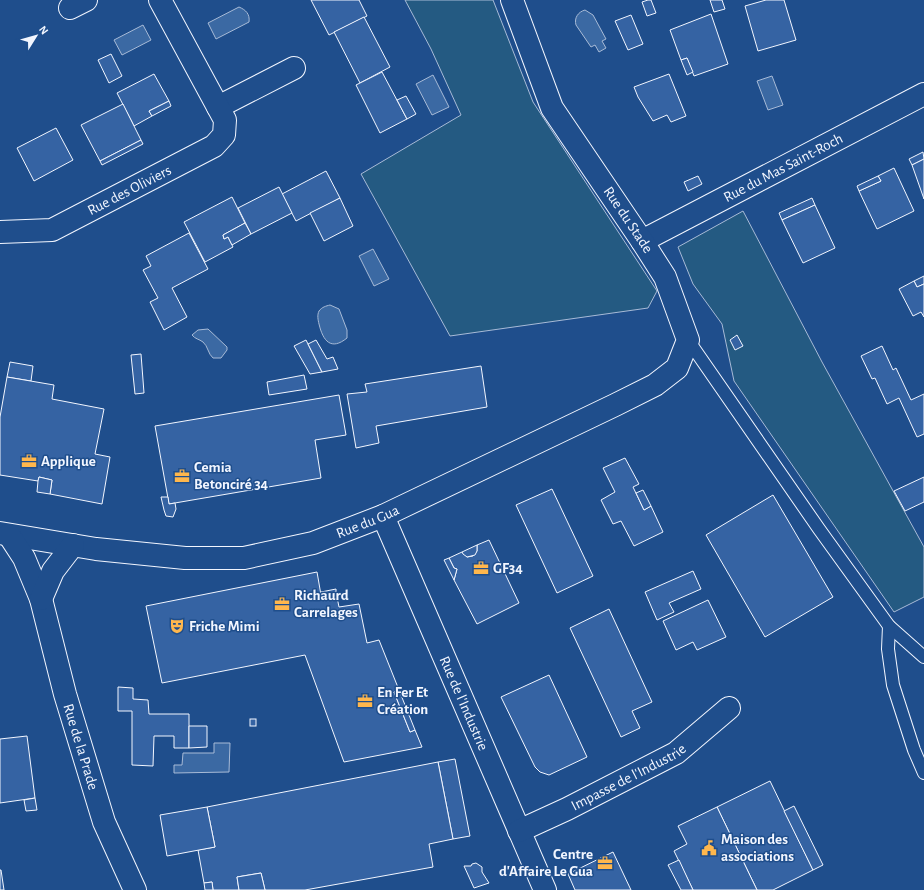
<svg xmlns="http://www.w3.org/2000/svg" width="924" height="890" font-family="'Alegreya Sans',sans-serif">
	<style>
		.green { fill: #245a82; stroke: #a8bbd7 }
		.water { fill: #3b69a3; stroke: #a8bbd7 }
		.building { fill: #3563a3; stroke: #f2f6ff }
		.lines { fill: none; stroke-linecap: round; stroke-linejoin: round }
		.lane-casing { stroke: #f2f6ff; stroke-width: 14 }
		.street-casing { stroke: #f2f6ff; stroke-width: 24 }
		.lane { stroke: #1f4e8c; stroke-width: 12 }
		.street { stroke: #1f4e8c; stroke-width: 22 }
		.labels { text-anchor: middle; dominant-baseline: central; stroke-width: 3; stroke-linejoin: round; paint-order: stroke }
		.street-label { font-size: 15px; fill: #f2f6ff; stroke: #1f4e8c }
		.poi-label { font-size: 15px; font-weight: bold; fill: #f2f6ff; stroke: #1f4e8c; text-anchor: start }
	</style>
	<rect width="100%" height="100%" fill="#1f4e8c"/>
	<g class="green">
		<path d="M405 0H493L533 102 657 291 648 308 450 336 361 174 461 115 431 49Z"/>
		<path d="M743 211 822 362 924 547V597L894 612 734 381 722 324 693 284 678 247Z"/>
	</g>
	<g class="water">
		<path d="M239 7C246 10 250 14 249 22L216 39 208 23Z"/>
		<path d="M585 10 593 15 606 39 602 41 606 48 599 52 595 45 591 47 576 25C574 18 578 12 585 10Z"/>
		<path d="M143 25 151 40 122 55 114 40Z"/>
		<path d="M433 75 449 107 432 115 416 84Z"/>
		<path d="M772 76 783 105 768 110 757 81Z"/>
		<path d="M373 249 389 279 374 286 359 256Z"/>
		<path d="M330 305 339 309 347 330V338C331 351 323 341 319 324 318 320 317 315 319 311 322 307 326 306 330 305Z"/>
		<path d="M208 329 227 347V350L221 358H213C208 354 208 346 203 342 199 339 195 339 192 335L198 330Z"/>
		<path d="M214 743H230L229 772 174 773V765H182L183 753H214Z"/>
	</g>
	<g class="building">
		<path d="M311 0H359L367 16 329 35Z"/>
		<path d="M648 0H651L656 13 647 16 642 2Z"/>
		<path d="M710 0H722L725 9 714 12Z"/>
		<path d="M766 0H784L796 40 758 51 745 6Z"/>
		<path d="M711 14 728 64 694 76 687 58 681 60 670 30Z"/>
		<path d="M631 15 643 44 628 50 615 21Z"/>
		<path d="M364 17 390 67 360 83 334 32Z"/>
		<path d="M111 54 122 76 109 83 98 60Z"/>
		<path d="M687 58 693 72 687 75 681 60Z"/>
		<path d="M382 72 407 119 380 133 356 85Z"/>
		<path d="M154 74 169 101 149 111 152 116 134 126 117 93Z"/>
		<path d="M669 74 686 116 671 122 667 115 653 121 638 97 634 87Z"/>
		<path d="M406 96 416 114 407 119 397 100Z"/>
		<path d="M169 101 171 106 152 116 149 111Z"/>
		<path d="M123 104 141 140 100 161 81 125Z"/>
		<path d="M56 128 73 160 34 181 17 148Z"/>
		<path d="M141 140 143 144 102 165 100 161Z"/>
		<path d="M923 152 924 159 912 165 909 159Z"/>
		<path d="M924 159V199L912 165Z"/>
		<path d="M894 168 914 211 877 229 859 191 881 181 878 176Z"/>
		<path d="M326 171 340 198 296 221 282 194Z"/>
		<path d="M698 176 702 184 688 191 684 182Z"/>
		<path d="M878 176 881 181 859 191 857 186Z"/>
		<path d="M279 187 292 213 251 234 238 208Z"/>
		<path d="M232 197 245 223 223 235 224 239 228 237 233 247 205 262 184 222Z"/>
		<path d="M340 198 353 226 324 241 310 213Z"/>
		<path d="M812 198 815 205 782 220 779 213Z"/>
		<path d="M815 205 835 248 803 263 782 220Z"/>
		<path d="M245 223 251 234 232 245 228 237 224 239 223 235Z"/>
		<path d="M189 233 208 269 172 288 187 317 164 330 150 302 158 298 143 270 151 266 146 256Z"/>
		<path d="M924 276V284L917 287 914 281Z"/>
		<path d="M914 281 917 287 924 284V317L921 312 913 316 899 289Z"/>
		<path d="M737 335 743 346 735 350 730 340Z"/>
		<path d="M306 340 322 372 310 374 294 346Z"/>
		<path d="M316 340 327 359 333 357 338 369 322 372 308 344Z"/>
		<path d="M882 346 893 370 896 368 911 400 924 394V434L917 437 899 398 887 404 875 378 872 379 861 356Z"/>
		<path d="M141 354 144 393 135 394 131 355Z"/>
		<path d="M10 362 33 366 31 381 7 377Z"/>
		<path d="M481 366 487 407 376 426 379 443 356 448 347 394 367 392 365 384Z"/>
		<path d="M304 375 307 389 269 395 267 382Z"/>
		<path d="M7 377 54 385 52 399 104 409 95 454 110 457 102 504 50 494 52 480 39 477 38 481 0 475V417Z"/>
		<path d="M339 395 346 435 315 440 321 478 169 504 155 426Z"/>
		<path d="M625 458 639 484 633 487 644 510 651 506 663 532 634 546 621 521 613 524 601 500 615 492 603 468Z"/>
		<path d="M39 477 52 480 50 494 37 492 38 481Z"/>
		<path d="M924 477V502L905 511 894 491Z"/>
		<path d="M552 489 593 576 557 593 516 505Z"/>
		<path d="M643 490 651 506 644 510 636 493Z"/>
		<path d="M773 495 833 597 765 637 706 535Z"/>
		<path d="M161 497H168L169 504 175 503 176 509 173 517 166 516 164 510Z"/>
		<path d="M489 540 519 603 477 624 454 580 457 569 454 568 449 558 462 552 467 557 473 556 477 551V545Z"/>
		<path d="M477 545V551L475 555 467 557 463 554 462 552Z"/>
		<path d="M449 558 454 568 457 569 454 580 444 560Z"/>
		<path d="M693 571 701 589 669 603 674 612 657 620 645 592Z"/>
		<path d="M317 572 321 595 336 592 339 607 359 604 367 643 379 640 399 690 394 692 410 732 415 730 422 747 344 762 305 655 162 683 146 606Z"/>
		<path d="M336 589V592L321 595V592Z"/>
		<path d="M708 600 726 637 697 650 693 642 676 650 663 621Z"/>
		<path d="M609 609 652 702 632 711 640 728 621 737 570 628Z"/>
		<path d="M549 675 587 757 549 775 540 772 535 767 501 697Z"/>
		<path d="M118 687 133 688V699L148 700 149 714H189V748H174V736H154L153 766 132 765V711H118Z"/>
		<path d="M399 690 415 730 410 732 394 692Z"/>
		<rect x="250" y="719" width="6" height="7"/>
		<path d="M189 726H207V747L189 748Z"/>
		<path d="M27 736 35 798 0 803V739Z"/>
		<path d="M455 759 470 836 453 839 438 762Z"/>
		<path d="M438 762 453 839 429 844 433 867 305 890H265L261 873 237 877 239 890H213L212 882 204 883 198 850 215 847 207 807Z"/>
		<path d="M770 781 813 870 773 890H757L717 807Z"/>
		<path d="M35 798 37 810 26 811 24 800Z"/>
		<path d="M794 806 823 865 813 870 784 811Z"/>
		<path d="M207 807 215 847 167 856 160 815Z"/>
		<path d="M717 807 757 890H693L674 851 687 844 678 826Z"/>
		<path d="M613 852 631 890H575L568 874Z"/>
		<path d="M679 860 693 890H681L668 865Z"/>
		<path d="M476 863 482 867V872L489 883 474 888 464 866H471L472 864Z"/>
		<path d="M0 870H1L4 890H0Z"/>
		<path d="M261 873 265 890H239L237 877Z"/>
		<path d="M212 882 213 890H205L204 883Z"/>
	</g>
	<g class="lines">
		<g class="lane-casing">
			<g id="lane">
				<path d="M688 340 819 529 889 626 924 657"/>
				<path d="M889 626 888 649 893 685 914 750 924 773"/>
			</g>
		</g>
		<g class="street-casing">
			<g id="street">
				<path d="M70 8 86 0"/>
				<path d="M218 107 294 68"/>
				<path id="s1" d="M0 232 52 230 214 146 224 135 225 120 160 0"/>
				<path id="s2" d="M642 241 924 94"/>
				<path id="s3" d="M383 516 545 890"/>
				<path id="s4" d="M0 533 96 549 185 558H244L313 543 383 516 615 405 655 385 677 368 688 340 665 277 642 241 552 108 512 0"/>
				<path id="s5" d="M9 535 24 558 41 599 65 694 104 822 135 890"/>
				<path d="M41 599 53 571 73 545"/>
				<path id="s6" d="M519 831 567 809 676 753 729 708"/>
			</g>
		</g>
		<use href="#lane" class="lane"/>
		<use href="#street" class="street"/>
	</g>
	<defs>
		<g id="office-bare" transform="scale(1.2)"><path d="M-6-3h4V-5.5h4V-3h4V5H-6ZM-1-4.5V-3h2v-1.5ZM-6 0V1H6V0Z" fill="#ffb74d" stroke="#1f4e8c" stroke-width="2.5" paint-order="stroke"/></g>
		<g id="theatre-bare" transform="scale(1.2)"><path d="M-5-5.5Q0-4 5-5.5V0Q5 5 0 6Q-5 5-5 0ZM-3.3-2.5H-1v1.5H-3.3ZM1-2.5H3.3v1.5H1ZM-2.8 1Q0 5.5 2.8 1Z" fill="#ffb74d" stroke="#1f4e8c" stroke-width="2.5" paint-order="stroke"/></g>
		<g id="civic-bare" transform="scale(1.2)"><path d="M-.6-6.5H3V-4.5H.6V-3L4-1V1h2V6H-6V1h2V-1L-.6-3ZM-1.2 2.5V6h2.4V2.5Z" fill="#ffb74d" stroke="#1f4e8c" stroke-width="2.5" paint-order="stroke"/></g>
	</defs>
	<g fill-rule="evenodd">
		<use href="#office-bare" x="29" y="461"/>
		<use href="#office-bare" x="182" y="476"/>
		<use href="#office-bare" x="481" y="568"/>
		<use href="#office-bare" x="282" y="604"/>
		<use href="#theatre-bare" x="177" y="626"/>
		<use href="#office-bare" x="365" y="701"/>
		<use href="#civic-bare" x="709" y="848"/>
		<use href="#office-bare" x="605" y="863"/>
	</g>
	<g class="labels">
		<g class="street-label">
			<text stroke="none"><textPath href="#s2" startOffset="159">Rue du Mas Saint-Roch</textPath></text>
			<text stroke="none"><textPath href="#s1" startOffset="139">Rue des Oliviers</textPath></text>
			<text transform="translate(628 220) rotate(56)">Rue du Stade</text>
			<text stroke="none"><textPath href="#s4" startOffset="375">Rue du Gua</textPath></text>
			<text stroke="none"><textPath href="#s3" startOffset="204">Rue de l'Industrie</textPath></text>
			<text stroke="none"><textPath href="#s5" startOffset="225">Rue de la Prade</textPath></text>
			<text stroke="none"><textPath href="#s6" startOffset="122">Impasse de l'Industrie</textPath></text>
		</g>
		<g class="poi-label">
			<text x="41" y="461">Applique</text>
			<text x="194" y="467">Cemia<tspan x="194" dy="17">Betonciré 34</tspan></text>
			<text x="493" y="568">GF34</text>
			<text x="294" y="595">Richaurd<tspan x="294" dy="17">Carrelages</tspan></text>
			<text x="189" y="626">Friche Mimi</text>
			<text x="377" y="692">En Fer Et<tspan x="377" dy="17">Création</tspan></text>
			<text x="721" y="839">Maison des<tspan x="721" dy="17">associations</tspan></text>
			<text x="593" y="854" text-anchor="end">Centre<tspan x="593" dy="17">d'Affaire Le Gua</tspan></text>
		</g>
	</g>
	<g transform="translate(36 36) rotate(53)" stroke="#1f4e8c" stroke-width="3" paint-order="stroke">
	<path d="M0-3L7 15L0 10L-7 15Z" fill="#f2f6ff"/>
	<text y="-6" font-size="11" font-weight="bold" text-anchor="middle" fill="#f2f6ff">N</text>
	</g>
</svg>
